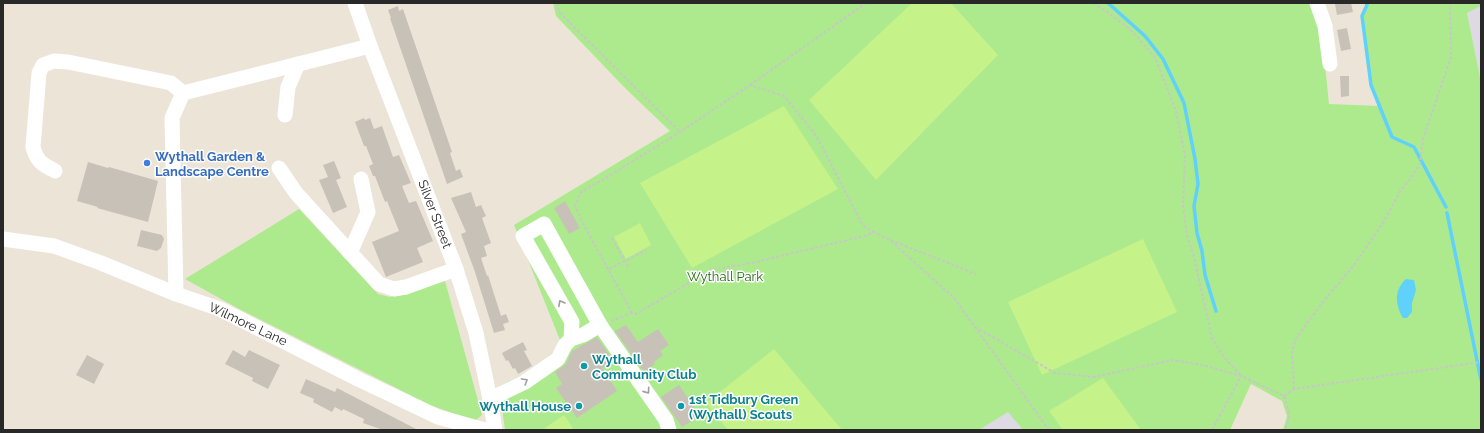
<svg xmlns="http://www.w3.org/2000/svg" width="1484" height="433" font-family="Raleway,sans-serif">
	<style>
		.industrial { fill: #dddae4 }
		.green { fill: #adea8e }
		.pitch { fill: #c5f289 }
		.water { fill: #5fd1fb }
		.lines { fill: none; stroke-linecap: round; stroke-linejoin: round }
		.stream { stroke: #5fd1fb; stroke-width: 3.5 }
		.building { fill: #c8c1b8 }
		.path { stroke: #c7c7c7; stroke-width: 2; stroke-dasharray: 3 2; stroke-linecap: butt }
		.minor { stroke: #fff; stroke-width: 15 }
		.oneway { stroke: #9e9e9e }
		.shop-dot { fill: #3f7fe0; stroke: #fff; stroke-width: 1.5 }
		.culture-dot { fill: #0f9aa8; stroke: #fff; stroke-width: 1.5 }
		.labels { text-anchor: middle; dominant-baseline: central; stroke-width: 3; stroke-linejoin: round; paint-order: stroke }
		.shop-label { font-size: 13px; font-weight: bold; fill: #366cbe; stroke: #fff; text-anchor: start }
		.street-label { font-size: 13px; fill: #282828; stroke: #fff }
		.park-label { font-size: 13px; fill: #246c12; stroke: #fff }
		.culture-label { font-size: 13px; font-weight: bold; fill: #0d838f; stroke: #fff; text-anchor: start }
	</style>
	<rect width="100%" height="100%" fill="#ede4d8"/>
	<g class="industrial">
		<path d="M1481 6V82L1467 13Z"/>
		<path d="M1008 411 1023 430H979Z"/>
	</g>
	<g class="green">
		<path d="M553 3H1314L1320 16 1329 104 1379 106 1371 85 1362 16 1367 5 1366 3H1481V6L1467 13 1481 82V430H1283L1287 416 1282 401 1251 384 1230 430H1023L1008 412 979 430H505L499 386 533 370 562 345 514 225 670 131 625 88 556 16Z"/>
		<path d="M299 209 378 294 390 297 445 281 482 415 475 421 430 405 239 309 185 279Z"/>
	</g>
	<g class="pitch">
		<path d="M912 3H951L998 55 876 180 809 100Z"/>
		<path d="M784 106 838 189 692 268 640 183Z"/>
		<path d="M640 223 651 245 626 259 614 237Z"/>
		<path d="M1143 239 1177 312 1042 375 1008 302Z"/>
		<path d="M774 349 842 430H728L706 403Z"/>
		<path d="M1103 378 1141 430H1063L1049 411Z"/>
		<path d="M564 415 574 430H542Z"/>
	</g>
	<path class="water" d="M1406 279 1414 280 1416 290 1412 303V312L1407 318H1403C1395 304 1394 290 1406 279Z"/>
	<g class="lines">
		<g class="stream">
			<path d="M1108 3 1145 36 1163 59 1184 103 1195 159 1198 184 1194 206 1197 233 1202 251 1205 275 1216 311"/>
			<path d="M1366 3 1367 5 1362 16 1371 85 1392 137 1414 147 1446 207"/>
			<path d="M1447 213 1481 380"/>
		</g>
	</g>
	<g class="building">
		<path d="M1340 3H1351L1353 12 1337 15 1335 4Z"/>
		<path d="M398 6 399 11 403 9 452 152 450 153 456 171 460 169 463 177 447 184 390 18H391L388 10Z"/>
		<path d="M1347 28 1351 49 1341 51 1337 30Z"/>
		<path d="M1340 76H1349V96L1341 97Z"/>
		<path d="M364 118 365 120 370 118 374 129 382 126 393 157 399 155 411 183 402 186 409 203 416 201 433 241 417 248 423 262 386 277 372 242 399 231 387 201 385 202 375 176H373L369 166 373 164 366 146H364L355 122Z"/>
		<path d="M334 161 341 178 336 180 347 207 333 213 319 180 328 177 323 165Z"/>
		<path d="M88 162 108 168 109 167 158 181 148 222 97 208 98 207 77 201Z"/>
		<path d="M471 192 476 207 481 205 486 216 482 218 491 243 484 246 487 256 481 258 487 276 488 275 501 316 506 314 509 322 503 324 505 330 494 333 475 272 461 234 466 232 451 198Z"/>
		<path d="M565 201 580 228 569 234 554 208Z"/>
		<path d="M141 230 162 235 164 239 161 248 157 251 137 246Z"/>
		<path d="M626 325 638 342 658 329 669 345 660 351 663 355 654 362 655 364 644 372 615 331Z"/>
		<path d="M597 337 613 360 602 368 617 391 577 418 556 388 562 384 555 372 566 364 572 351Z"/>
		<path d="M523 342 527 350 524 351 532 366 518 374 515 368 513 369 508 360 506 361 502 353Z"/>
		<path d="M233 350 245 357 249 350 280 365 268 389 252 381 253 378 225 364Z"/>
		<path d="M87 355 104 364 94 384 76 375Z"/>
		<path d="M306 379 335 392 337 388 418 430H383L363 423 364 419 343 409 342 411 335 407 332 412 313 402 314 399 300 393Z"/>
		<path d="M679 385 700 416 682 427 661 397Z"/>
	</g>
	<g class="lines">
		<g class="path">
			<path d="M557 3 559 12 680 132"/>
			<path d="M1094 3 1129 28 1155 57 1176 111 1185 156 1183 205 1187 235 1194 257 1212 338 1223 356 1241 376"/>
			<path d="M750 85 866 3"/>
			<path d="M612 238 629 268"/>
			<path d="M891 241 954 298 1049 430"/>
			<path d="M609 269 646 250"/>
			<path d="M632 313 586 229 575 206 581 192 609 176 680 132 750 85 784 96 817 137 862 224 865 227 874 232"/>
			<path d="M611 321 632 313 636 314 711 270 751 263 865 236 874 232 890 240 976 274"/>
			<path d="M975 327 1055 373 1094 377 1173 360 1203 365 1241 376 1284 396C1289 411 1291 415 1285 430"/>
			<path d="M1294 389 1292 351 1296 338 1323 302 1354 265 1383 223 1401 190 1409 181 1420 164 1423 139 1451 57 1450 3"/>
			<path d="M1284 396 1294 389 1481 362"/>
			<path d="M1212 430 1241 376"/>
		</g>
		<g class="minor">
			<path d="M355 3 370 46 456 269 476 333 490 399 495 430"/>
			<path d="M1317 3 1325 26 1330 64"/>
			<path d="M285 115 288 87 298 64"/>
			<path d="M279 168 296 193 379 284 394 289 406 287 456 269"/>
			<path d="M55 171C42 164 37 162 33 147L39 73 43 65 54 61 68 62 171 83 183 93"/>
			<path d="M3 239 54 246 101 263 176 294 220 309 358 379 438 417 485 430"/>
			<path d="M350 253 368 212 361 179"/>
			<path d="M176 294 172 118 183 93 370 46"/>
			<path d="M571 339 572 322 523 236 544 224 600 325 666 420 669 430"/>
			<path d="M490 399 525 382 558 359 565 345 571 339 583 335 600 325"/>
		</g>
	</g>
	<defs><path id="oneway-chevron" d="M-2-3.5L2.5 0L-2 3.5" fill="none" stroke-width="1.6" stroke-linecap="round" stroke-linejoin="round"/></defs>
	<g class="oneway">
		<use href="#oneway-chevron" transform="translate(561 303) rotate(-119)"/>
		<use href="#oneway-chevron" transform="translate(525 381) rotate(-31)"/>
		<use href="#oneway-chevron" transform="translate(647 391) rotate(55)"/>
	</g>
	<circle class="shop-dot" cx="147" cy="163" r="4"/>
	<g class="culture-dot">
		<circle cx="584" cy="366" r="4"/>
		<circle cx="579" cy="406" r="4"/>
		<circle cx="681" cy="406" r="4"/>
	</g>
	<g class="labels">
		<g class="shop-label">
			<text x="155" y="156">Wythall Garden &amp;<tspan x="155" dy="15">Landscape Centre</tspan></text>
		</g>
		<g class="street-label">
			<text transform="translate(435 214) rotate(69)">Silver Street</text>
			<text transform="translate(248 324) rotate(25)">Wilmore Lane</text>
		</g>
		<g class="park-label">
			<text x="725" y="276">Wythall Park</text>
		</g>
		<g class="culture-label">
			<text x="592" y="359">Wythall<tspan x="592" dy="15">Community Club</tspan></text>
			<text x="689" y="399">1st Tidbury Green<tspan x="689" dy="15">(Wythall) Scouts</tspan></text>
			<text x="571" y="406" text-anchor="end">Wythall House</text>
		</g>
	</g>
	<rect width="1484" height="433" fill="none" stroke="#282828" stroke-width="8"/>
</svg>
